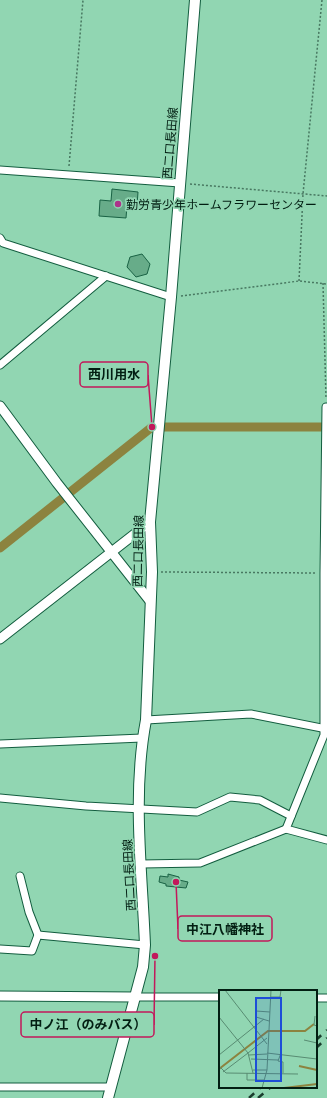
<svg xmlns="http://www.w3.org/2000/svg" width="327" height="1098" font-family="'Titillium Web','Noto Sans JP',sans-serif">
	<style>
		.lines { fill: none; stroke-linecap: round; stroke-linejoin: round }
		.canal { stroke: #8c833f; stroke-width: 9 }
		.building { fill: #67ac89; stroke: #196244 }
		.minor-casing { stroke: #135d3f; stroke-width: 9 }
		.tertiary-casing { stroke: #135d3f; stroke-width: 11 }
		.secondary-casing { stroke: #135d3f; stroke-width: 12 }
		.path { stroke: #487861; stroke-width: 1.5; stroke-dasharray: 2 2; stroke-linecap: butt }
		.minor { stroke: #fff; stroke-width: 7 }
		.tertiary { stroke: #fff; stroke-width: 9 }
		.secondary { stroke: #fff; stroke-width: 10 }
		.rail { stroke: #1a3d2d; stroke-width: 2.5; stroke-dasharray: 7 7; stroke-linecap: butt }
		.poi-dot { fill: #ac348a; stroke: #91d6b2; stroke-width: 1.5 }
		.labels { text-anchor: middle; dominant-baseline: central; stroke-width: 3.5; stroke-linejoin: round; paint-order: stroke }
		.street-label { font-size: 12px; fill: #021e12; stroke: #91d6b2 }
		.poi-label { font-size: 12px; fill: #021e12; stroke: #91d6b2; text-anchor: start }
		.inset-river { fill: none; stroke: #8c833f; stroke-width: 2 }
		.inset-road { fill: none; stroke: #588c72; stroke-width: 1 }
		.view { fill: #1d4ed8; fill-opacity: 0.15; stroke: #1d4ed8; stroke-width: 2 }
		.inset-edge { fill: none; stroke: #021e12; stroke-width: 2 }
		.leader { fill: none; stroke: #c2185b; stroke-width: 1.5 }
		.callout-dot { fill: #c2185b; stroke: #91d6b2; stroke-width: 1.5 }
		.callout { fill: #91d6b2; stroke: #c2185b; stroke-width: 1.5 }
		.callout-label { font-size: 13px; text-anchor: middle; font-weight: bold; fill: #021e12 }
	</style>
	<rect width="100%" height="100%" fill="#91d6b2"/>
	<g class="lines">
		<path class="canal" d="M0 548 152 427H327"/>
	</g>
	<g class="building">
		<path d="M112 189 138 192 137 206H127L126 218 99 216 100 200 111 201Z"/>
		<path d="M142 254 150 264 147 274 136 277 127 267 130 257Z"/>
		<path d="M168 874 179 877V880L188 882 186 888 166 886V884L159 882 160 876 168 877Z"/>
	</g>
	<g class="lines">
		<g class="minor-casing">
			<g id="minor">
				<path d="M0 170 180 183"/>
				<path d="M0 238 3 243 171 297"/>
				<path d="M0 365 106 276"/>
				<path d="M326 407 324 573V735L286 829 327 840"/>
				<path d="M146 720 251 714 327 729"/>
				<path d="M0 744 142 738"/>
				<path d="M0 798 86 806 197 812 230 797 260 800 291 816"/>
				<path d="M142 864 200 863 286 829"/>
				<path d="M20 876 29 912 38 935"/>
				<path d="M0 949 32 951 38 935 145 945"/>
				<path d="M135 997H220"/>
				<path d="M316 998H327"/>
				<path d="M0 1087H111"/>
			</g>
		</g>
		<g class="tertiary-casing">
			<g id="tertiary">
				<path d="M0 406 57 483 150 601"/>
				<path d="M0 639 150 522"/>
				<path d="M0 996 135 997"/>
			</g>
		</g>
		<g class="secondary-casing">
			<path id="secondary" d="M108 1098 143 967 145 945C142 871 132 794 146 720L152 572 150 522 171 297 195 0"/>
		</g>
		<g class="path">
			<path d="M69 166 83 0"/>
			<path d="M190 184 327 196"/>
			<path d="M299 281 303 194 322 0"/>
			<path d="M323 283 326 399"/>
			<path d="M181 296 299 281 327 284"/>
			<path d="M161 572 317 573"/>
		</g>
		<use href="#minor" class="minor"/>
		<use href="#tertiary" class="tertiary"/>
		<use href="#secondary" class="secondary"/>
		<g class="rail">
			<path d="M316 1040 327 1030"/>
			<path d="M316 1048 327 1038"/>
			<path d="M249 1098 261 1087"/>
			<path d="M258 1098 271 1087"/>
		</g>
	</g>
	<circle class="poi-dot" cx="118" cy="204" r="4"/>
	<g class="labels">
		<g class="street-label">
			<text transform="translate(170 143) rotate(-85)">西二口長田線</text>
			<text transform="translate(138 551) rotate(-89)">西二口長田線</text>
			<text transform="translate(129 875) rotate(-93)">西二口長田線</text>
		</g>
		<g class="poi-label">
			<text x="126" y="204">勤労青少年ホームフラワーセンター</text>
		</g>
	</g>
	<g transform="translate(219 990)">
		<rect width="98" height="98" fill="#91d6b2"/>
		<path class="inset-river" d="M80 76 98 80M0 79 49 41H86L95 34M65 98 98 94"/>
		<path class="inset-road" d="M6 0 48 54M52 7H61L62 0M96 26 95 35 98 36M0 27 29 63 48 48M50 31 37 27V21L51 22M62 39V63L59 71 64 72V83M85 50 98 53M48 63 98 69M0 65 45 29M30 65 48 64M32 69 59 70M0 76 7 83 79 84M34 80H48M4 82 29 63 34 83M28 83V90H45M43 98 48 80 52 0"/>
		<path class="view" d="M37 8H62V91H37Z"/>
		<rect width="98" height="98" class="inset-edge"/>
	</g>
	<path class="leader" d="M152 427L148 375M176 882L178 929M155 956L154 1025"/>
	<g class="callout-dot">
		<circle cx="152" cy="427" r="4"/>
		<circle cx="176" cy="882" r="4"/>
		<circle cx="155" cy="956" r="4"/>
	</g>
	<g class="callout">
		<rect x="80" y="362" width="68" height="25" rx="4"/>
		<rect x="178" y="916" width="94" height="25" rx="4"/>
		<rect x="21" y="1012" width="133" height="25" rx="4"/>
	</g>
	<g class="callout-label">
		<text x="114" y="379">西川用水</text>
		<text x="225" y="934">中江八幡神社</text>
		<text x="88" y="1029">中ノ江（のみバス）</text>
	</g>
</svg>
